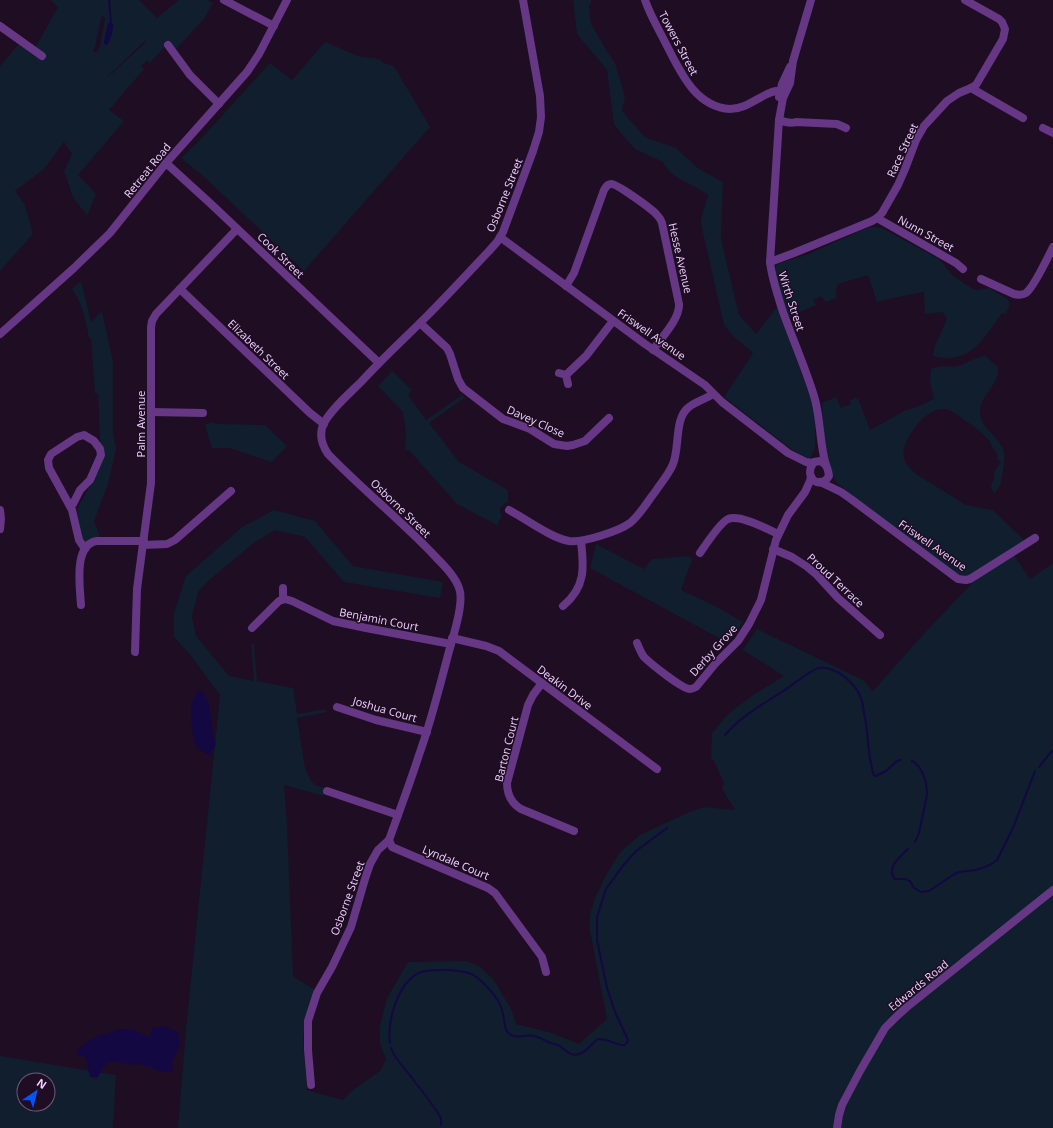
<svg xmlns="http://www.w3.org/2000/svg" width="1053" height="1128" font-family="'Open Sans',sans-serif">
	<style>
		.green { fill: #101e2e; fill-rule: evenodd }
		.water { fill: #140842 }
		.lines { fill: none; stroke-linecap: round; stroke-linejoin: round }
		.stream { stroke: #140842; stroke-width: 2 }
		.minor { stroke: #653784; stroke-width: 8 }
		.labels { text-anchor: middle; dominant-baseline: central; stroke-width: 3; stroke-linejoin: round; paint-order: stroke }
		.street-label { font-size: 11px; fill: #f0d0ff; stroke: #1e0d23 }
	</style>
	<rect width="100%" height="100%" fill="#1e0d23"/>
	<g class="green">
		<path d="M51 0H139L157 18 179 0H207L213 3 204 19 175 50 169 42 150 63 147 60 141 66 144 69 109 110 124 121 78 175 96 194 87 216 73 197 64 171 72 154 64 142 44 169 15 191 25 205 33 234 0 271V66L19 44 32 53 58 7ZM102 15 105 18 100 46 96 53 93 51 95 47ZM146 40 145 43 108 77V76Z"/>
		<path d="M573 0H592L589 7 591 24 608 53 615 63 625 97 622 110 627 117 645 137 676 148 699 169 723 182 721 236 724 252 739 315 756 334 777 307 814 407 815 420V448L810 458 805 457 791 449 724 397 753 353 732 335 724 325 722 316 701 224V219L708 195C693 183 671 180 663 162L635 149 614 125 607 70 577 34Z"/>
		<path d="M325 42 361 57 379 59 384 63 394 66 430 127 304 271 203 176 181 158 196 144 270 63 292 80Z"/>
		<path d="M872 227 882 228 937 258 940 260 953 276 973 289 977 290 989 288 1007 299C1013 304 1008 309 1005 314L1002 313C994 324 983 342 972 350 962 358 945 360 933 356L934 348 947 319 943 312 925 314 924 292 898 297 877 302 868 275 838 284 836 290V298L827 302V301L825 302 821 296 813 300 816 305 789 317C784 303 773 280 776 266L780 263 806 255 867 228Z"/>
		<path d="M81 281 91 322 102 311 113 362V434L116 449 108 484 94 521 100 537 86 542 83 541 81 534 77 509 93 481 103 449 100 442 98 393 95 394 91 338 89 339C86 321 83 305 72 289Z"/>
		<path d="M984 356 987 357 995 365H997C1003 382 981 394 980 410 979 427 997 435 1003 449 1006 456 1003 474 1001 482 1000 486 997 490 995 493 986 486 996 481 994 472L1001 462 997 459C998 455 997 455 995 451 992 448 991 444 989 440 981 431 970 424 960 417 955 414 950 409 944 409 926 407 900 441 904 457 905 464 911 469 916 474L966 505 993 510 1023 539V541L969 575 962 577 953 572 837 483 831 472 825 451 822 403 836 397 841 408 851 404 850 401 856 397V399L858 398 870 430 906 410 916 407 934 399 930 383 931 369C940 365 948 367 957 366 966 364 974 358 984 356Z"/>
		<path d="M392 371 412 390 408 395 426 420 462 395 466 398 460 401 429 423 459 462 508 490V502L504 504 502 507 501 506 500 511 502 516 497 525 457 504 408 449 405 452 406 434 403 412 378 386Z"/>
		<path d="M211 422 217 424 265 425 287 446 272 462 229 448H212L205 425Z"/>
		<path d="M274 510 315 521 353 566 443 582 440 598 344 582 305 537 275 530 255 542 207 582 198 592 192 617 196 636 229 676 254 681 251 644H254L257 681 293 688 297 714 326 709 327 712 297 718 305 768C309 777 312 787 323 787L324 796 284 785 287 824 293 976 315 990 305 1020 303 1041 307 1090 343 1100 353 1090 381 1070 386 1059 380 1044V1025L387 998 408 962 467 961 479 966 494 980 512 1011 516 1024 552 1033 579 1044 607 1019 590 931V915L594 900 605 877 620 852 640 835 687 813 704 807 735 810 722 789 724 783 714 761 711 758 712 733 728 714 753 695 784 676 743 650 757 629 863 680 873 691 919 639 973 582 1013 554 1030 579 1053 563V1128H178L186 1029 220 695 191 656 174 637V613L186 576 242 527Z"/>
		<path d="M596 544 644 569 652 559 688 556 692 560 681 590 715 606 743 622 728 643 590 568Z"/>
		<path d="M0 1056 116 1075 113 1128H0ZM24 1080H48V1104H24Z"/>
	</g>
	<g class="water">
		<path d="M108 23 113 24C113 32 111 39 107 45L104 44V42Z"/>
		<path d="M199 690C211 695 210 717 212 728 212 733 214 739 216 744L210 755C206 753 200 751 197 747 193 744 191 717 191 710 191 703 194 696 199 690Z"/>
		<path d="M165 1026 178 1032C182 1042 178 1053 172 1061L173 1071 163 1072 153 1068 142 1065 128 1064 114 1061 107 1063 97 1078 90 1077 87 1063 84 1056 77 1055V1051L87 1042 98 1036 122 1029H131L150 1037 152 1028Z"/>
	</g>
	<g class="lines">
		<g class="stream">
			<path d="M109 0 111 23"/>
			<path d="M725 735C741 716 762 705 783 691 792 686 810 670 819 668 836 666 855 683 861 698 863 702 863 708 864 713 869 734 867 755 874 776H876L886 771 897 761 901 760"/>
			<path d="M912 761C923 767 927 783 927 795L919 833 915 842"/>
			<path d="M1039 767 1051 752 1053 751"/>
			<path d="M908 849C901 856 885 868 895 879H905L910 881 914 888 921 892 929 891 953 875 959 872 976 870 990 865 997 860 1013 828 1035 771"/>
			<path d="M390 1043C387 1021 398 981 421 972 430 969 439 970 448 970 460 971 470 971 479 979 488 987 499 999 502 1010 505 1018 503 1031 511 1035 519 1039 528 1034 535 1036 539 1037 543 1040 546 1041 550 1043 554 1044 558 1045 565 1049 570 1057 579 1054 587 1052 592 1043 598 1039 608 1038 616 1046 625 1045L628 1041 627 1038 615 1012 607 988 597 940V917L606 889 622 867 636 851 667 828"/>
			<path d="M391 1048C396 1062 407 1070 415 1082 423 1092 431 1103 438 1113L441 1118V1125"/>
		</g>
		<g class="minor">
			<path d="M224 0 274 26"/>
			<path d="M645 0C650 15 659 30 666 44 680 71 695 107 730 109 746 109 758 97 772 92L776 91 784 94"/>
			<path d="M811 0 793 61 790 83 783 98 779 120 770 262C772 279 778 296 783 312 793 340 805 367 814 396 821 418 819 442 826 465"/>
			<path d="M0 26 42 56"/>
			<path d="M168 45 190 75 219 104"/>
			<path d="M971 88 1023 118"/>
			<path d="M779 97 782 84 790 67"/>
			<path d="M779 120C784 122 790 124 796 122L837 124 846 128"/>
			<path d="M1043 128 1053 133"/>
			<path d="M166 163 211 204 379 363"/>
			<path d="M877 218 956 263 963 269"/>
			<path d="M500 237 645 344 705 385 722 402 788 453 806 462 813 463"/>
			<path d="M770 262 794 253 872 221 877 218 882 213 898 185 905 169 916 140 924 126 947 101 959 93 971 88 976 85 1003 39 1005 29 1002 22 999 19 965 0"/>
			<path d="M981 279 1014 294C1018 295 1023 295 1026 293 1034 287 1048 257 1053 247"/>
			<path d="M566 286 574 273 604 190C606 187 607 184 611 184 616 183 652 209 657 215 659 217 661 220 662 223L679 304C680 319 661 338 653 350"/>
			<path d="M180 289 310 413 324 424"/>
			<path d="M420 323 447 348 450 354 458 379 463 388 503 419 530 429 554 444 567 446 573 445 585 441 609 418"/>
			<path d="M0 334 74 268 110 233 166 163 247 72 259 54 287 0"/>
			<path d="M559 373 566 375 568 384"/>
			<path d="M566 375 586 356 613 321"/>
			<path d="M151 412 203 413"/>
			<path d="M820 461C827 464 828 469 829 476 820 491 802 477 814 462Z"/>
			<path d="M820 482 841 492 851 499 958 579 966 580 970 579 1035 538"/>
			<path d="M70 506 73 504 80 490 90 480 101 455 100 449 94 441 84 435 77 437 51 454 48 460 49 468 72 510 79 540 85 549"/>
			<path d="M0 510 1 519 0 529"/>
			<path d="M509 510C526 519 551 538 569 541 583 543 619 531 630 523 640 515 647 502 655 492 661 483 669 474 673 464 680 447 674 418 689 407 696 401 706 399 713 394"/>
			<path d="M143 545 167 544 175 540 231 491"/>
			<path d="M773 549 792 557 806 566 817 575 838 598 880 635"/>
			<path d="M700 553C706 544 720 523 728 519 740 514 767 529 778 534"/>
			<path d="M283 599V588"/>
			<path d="M81 605C80 588 73 544 97 541H144"/>
			<path d="M563 606C586 587 584 567 581 541"/>
			<path d="M252 628 279 601 285 599 292 601 333 621 366 628 451 644"/>
			<path d="M452 638 486 646 499 651 657 769"/>
			<path d="M637 643C639 648 641 653 644 657 650 663 682 689 690 689 692 689 694 688 696 687L715 664 738 641 749 624 761 600 776 540 788 515 805 492 810 481 811 477"/>
			<path d="M135 652 137 589 151 483V327L152 321 156 314 237 229"/>
			<path d="M542 683 533 695 528 705 507 783C507 795 511 803 521 809L574 831"/>
			<path d="M337 707 376 720 427 732"/>
			<path d="M327 791 398 815"/>
			<path d="M389 840 392 847 488 888 495 893 542 957 546 972"/>
			<path d="M311 1085 308 1050V1021L317 993 332 967 351 927 365 879 370 864 378 850 389 840C399 812 410 783 419 755 431 722 439 689 448 655 452 640 465 602 459 588 454 574 441 563 431 552 398 518 361 488 328 454 322 445 319 435 323 425 329 411 350 393 361 382 382 359 404 339 426 317 447 296 468 273 489 251L497 242 503 232 533 151 539 132 541 117 540 96 523 0"/>
			<path d="M837 1128 839 1115 842 1105 860 1071 885 1028 897 1016 907 1007 1053 890"/>
		</g>
	</g>
	<g class="labels">
		<g class="street-label">
			<text transform="translate(679 43) rotate(62)">Towers Street</text>
			<text transform="translate(902 150) rotate(-65)">Race Street</text>
			<text transform="translate(147 170) rotate(-51)">Retreat Road</text>
			<text transform="translate(504 195) rotate(-68)">Osborne Street</text>
			<text transform="translate(926 233) rotate(29)">Nunn Street</text>
			<text transform="translate(281 255) rotate(44)">Cook Street</text>
			<text transform="translate(681 258) rotate(77)">Hesse Avenue</text>
			<text transform="translate(792 301) rotate(72)">Wirth Street</text>
			<text transform="translate(652 334) rotate(35)">Friswell Avenue</text>
			<text transform="translate(259 349) rotate(44)">Elizabeth Street</text>
			<text transform="translate(536 421) rotate(24)">Davey Close</text>
			<text transform="translate(140 424) rotate(-90)">Palm Avenue</text>
			<text transform="translate(401 508) rotate(44)">Osborne Street</text>
			<text transform="translate(933 545) rotate(35)">Friswell Avenue</text>
			<text transform="translate(836 580) rotate(43)">Proud Terrace</text>
			<text transform="translate(379 619) rotate(11)">Benjamin Court</text>
			<text transform="translate(713 650) rotate(-48)">Derby Grove</text>
			<text transform="translate(565 687) rotate(37)">Deakin Drive</text>
			<text transform="translate(385 709) rotate(16)">Joshua Court</text>
			<text transform="translate(506 749) rotate(-76)">Barton Court</text>
			<text transform="translate(456 862) rotate(23)">Lyndale Court</text>
			<text transform="translate(347 898) rotate(-70)">Osborne Street</text>
			<text transform="translate(918 985) rotate(-39)">Edwards Road</text>
		</g>
	</g>
	<g transform="translate(36 1092) rotate(35)"><circle r="19" fill="#1e0d23" stroke="#725b7b"/>
	<path d="M0-3L7 15L0 10L-7 15Z" fill="#0054fb"/>
	<text y="-6" font-size="11" font-weight="bold" text-anchor="middle" fill="#f0d0ff">N</text>
	</g>
</svg>
